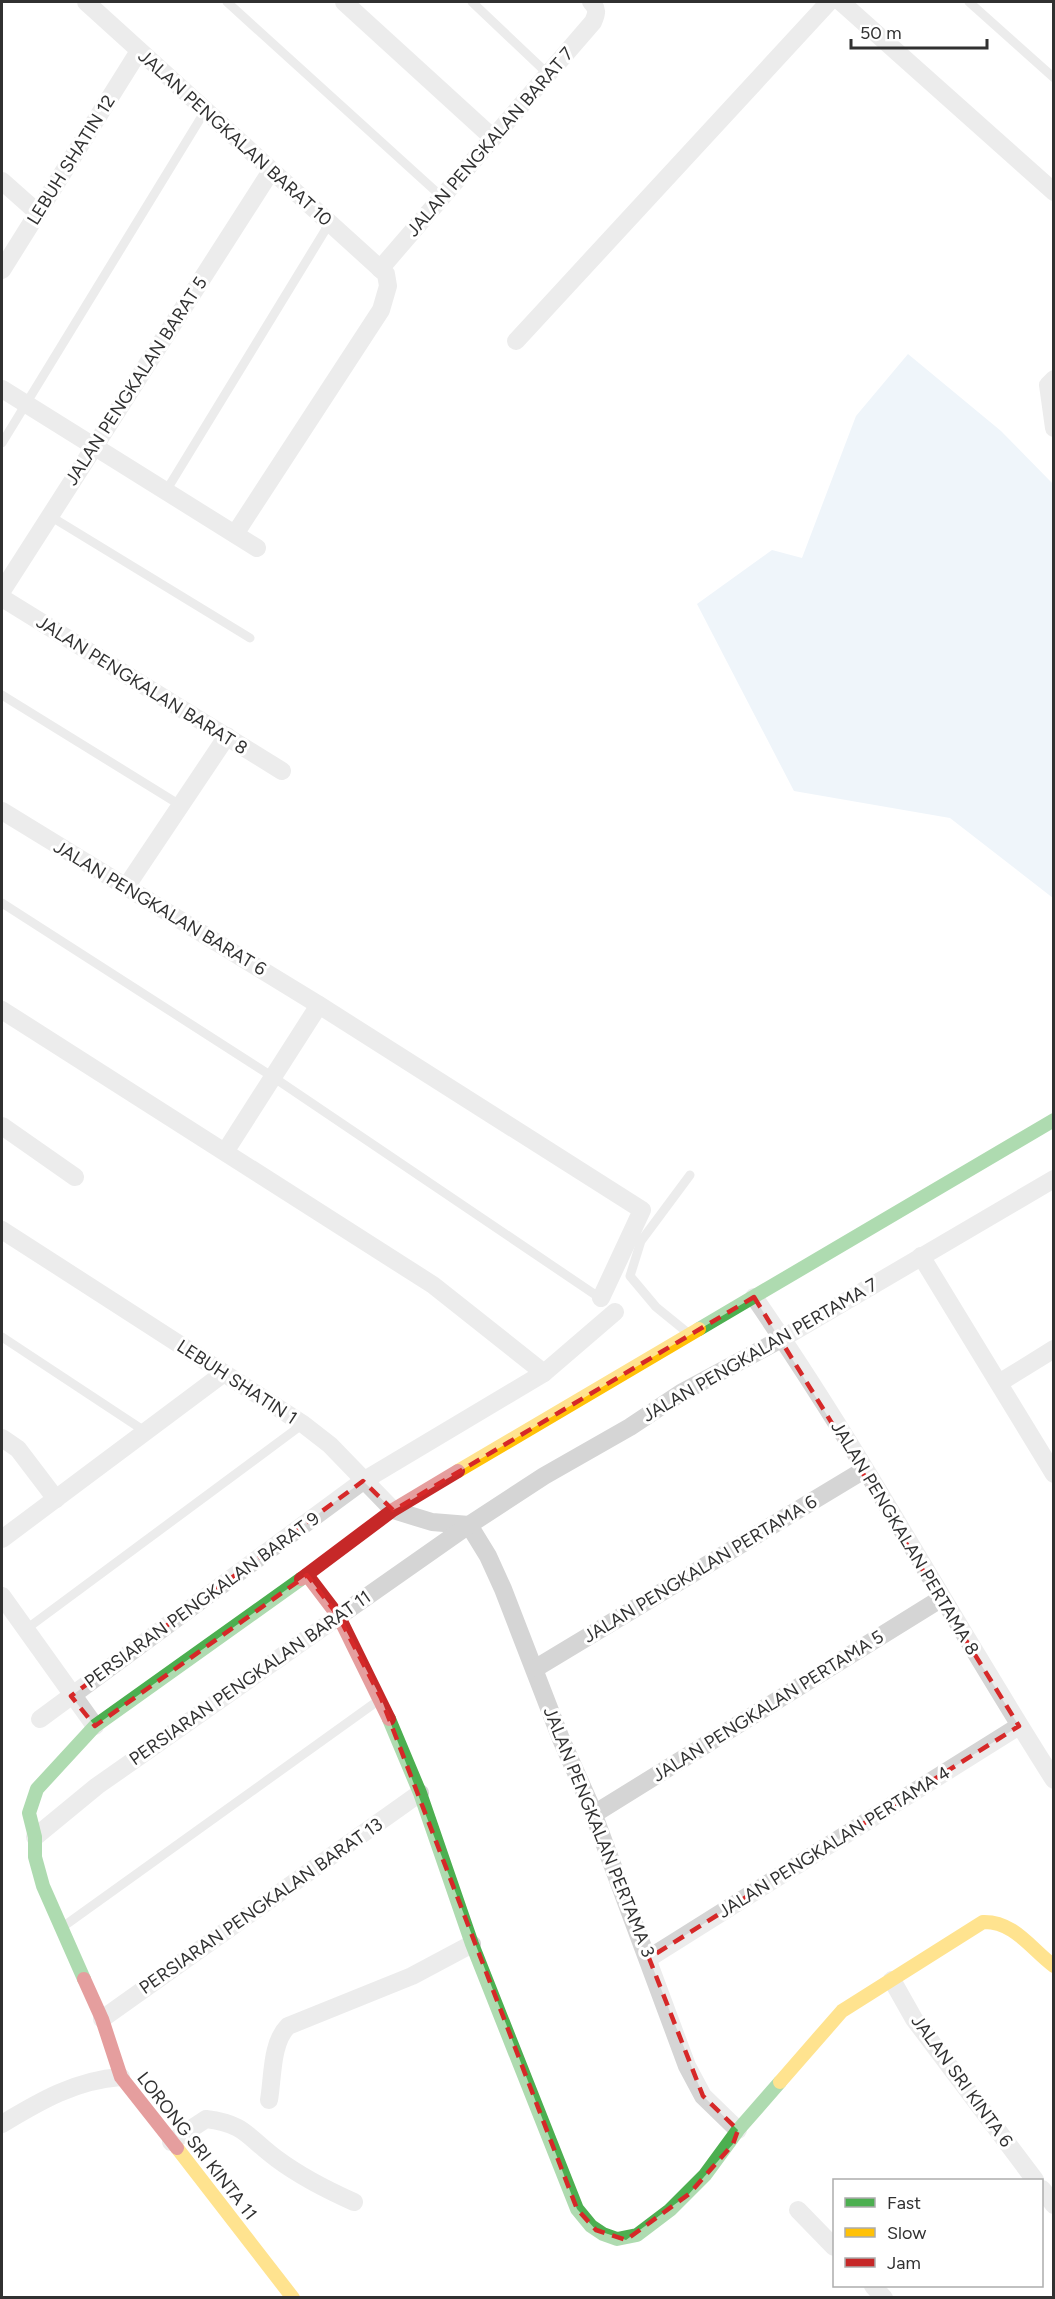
<svg xmlns="http://www.w3.org/2000/svg" width="1055" height="2299" font-family="Figtree,sans-serif">
	<style>
		.water { fill: #dbe8f4 }
		.lines { fill: none; stroke-linecap: round; stroke-linejoin: round }
		.lane { stroke: #d5d5d5; stroke-width: 9 }
		.street { stroke: #d5d5d5; stroke-width: 18 }
		.fast { stroke: #4caf50; stroke-width: 14 }
		.slow { stroke: #ffc107; stroke-width: 14 }
		.jam { stroke: #c62828; stroke-width: 14 }
		.marked { fill: none; stroke: #d62828; stroke-width: 4.5; stroke-dasharray: 12 8; stroke-linejoin: round }
		.labels { text-anchor: middle; dominant-baseline: central; stroke-width: 6; stroke-linejoin: round; paint-order: stroke }
		.street-label { font-size: 18px; fill: #313131; stroke: #fff }
	</style>
	<rect width="100%" height="100%" fill="#fff"/>
	<path class="water" d="M908 354 1001 431 1053 484V898L950 818 794 791 697 604 772 550 802 558 856 416Z"/>
	<g class="lines">
		<g class="lane">
			<path d="M227 2 442 197"/>
			<path d="M472 2 548 74"/>
			<path d="M969 2 1054 78"/>
			<path d="M2 443 205 111"/>
			<path d="M166 491 329 224"/>
			<path d="M50 516 250 638"/>
			<path d="M2 695 180 805"/>
			<path d="M2 903 273 1077 603 1300"/>
			<path d="M688 1333 656 1307 630 1276 641 1241 690 1175"/>
			<path d="M2 1337 146 1432"/>
			<path d="M25 1630 303 1424"/>
			<path d="M64 1926 379 1700"/>
		</g>
		<g class="street">
			<path d="M86 2 386 274 388 286 381 310 235 534"/>
			<path d="M344 2 493 138"/>
			<path d="M841 2 1054 192"/>
			<path d="M2 181 38 213"/>
			<path d="M380 269 593 22C597 13 598 9 591 2"/>
			<path d="M2 270 139 51"/>
			<path d="M516 341 829 2"/>
			<path d="M1054 379 1048 385 1054 428"/>
			<path d="M2 389 257 548"/>
			<path d="M2 591 271 171"/>
			<path d="M2 598 282 771"/>
			<path d="M2 811 319 1005 642 1210 601 1298"/>
			<path d="M126 887 227 736"/>
			<path d="M2 1010 433 1285 544 1373"/>
			<path d="M2 1126 75 1177"/>
			<path d="M225 1152 319 1005"/>
			<path d="M2 1230 303 1424 330 1445 393 1510 432 1522 469 1525"/>
			<path d="M921 1256 1054 1474"/>
			<path d="M754 1297C862 1453 952 1620 1054 1780"/>
			<path d="M999 1383 1054 1349"/>
			<path d="M2 1438 18 1449 56 1499"/>
			<path d="M469 1525 488 1556 503 1589 561 1739 589 1802 687 2066 703 2096 738 2130"/>
			<path d="M2 1539 224 1373"/>
			<path d="M2 1596 95 1726"/>
			<path d="M536 1668 864 1470"/>
			<path d="M40 1719 363 1481 544 1373 615 1312"/>
			<path d="M594 1814 942 1598"/>
			<path d="M35 1837 97 1786 469 1525 544 1476 630 1427 681 1393 783 1338 1054 1179"/>
			<path d="M649 1958 1019 1726"/>
			<path d="M892 1980 914 2019 1035 2180"/>
			<path d="M102 2019 420 1793"/>
			<path d="M269 2100C273 2077 271 2043 288 2026L412 1976 472 1944"/>
			<path d="M2 2124C40 2101 76 2080 121 2077"/>
			<path d="M171 2142 206 2119C246 2124 247 2137 277 2159 300 2176 327 2190 354 2202"/>
			<path d="M1042 2189 1054 2205"/>
			<path d="M798 2210 834 2247"/>
			<path d="M873 2286 884 2298"/>
		</g>
		<g class="fast">
			<path d="M699 1329 1054 1120"/>
			<path d="M389 1719 420 1793 472 1944 577 2209 591 2226 603 2234 617 2239 637 2235 670 2210 705 2175 738 2130 780 2082"/>
			<path d="M84 1979 43 1886 35 1857V1837L29 1813 37 1789 95 1726 301 1579"/>
		</g>
		<g class="slow">
			<path d="M458 1471 699 1329"/>
			<path d="M780 2082 842 2011 983 1922C1014 1921 1031 1949 1054 1966"/>
			<path d="M177 2148 293 2298"/>
		</g>
		<g class="jam">
			<path d="M307 1575 339 1617 389 1719"/>
			<path d="M301 1579 393 1510 458 1471"/>
			<path d="M84 1979 102 2019 121 2077 177 2148"/>
		</g>
	</g>
	<path d="M0 0H1055V2299H0ZM754 1297 1019 1726 649 1958 703 2096 738 2130 733 2144 689 2194 626 2240 596 2230 577 2209 381 1698 339 1617 307 1575 95 1726 71 1696 363 1481 393 1510 401 1506Z" fill="#fff" fill-opacity=".55" fill-rule="evenodd"/>
	<path class="marked" d="M754 1297 1019 1726 649 1958 703 2096 738 2130 733 2144 689 2194 626 2240 596 2230 577 2209 381 1698 339 1617 307 1575 95 1726 71 1696 363 1481 393 1510 401 1506Z"/>
	<g class="labels">
		<g class="street-label">
			<text transform="translate(235 138) rotate(42)">JALAN PENGKALAN BARAT 10</text>
			<text transform="translate(490 142) rotate(-49)">JALAN PENGKALAN BARAT 7</text>
			<text transform="translate(71 160) rotate(-58)">LEBUH SHATIN 12</text>
			<text transform="translate(136 381) rotate(-57)">JALAN PENGKALAN BARAT 5</text>
			<text transform="translate(142 685) rotate(32)">JALAN PENGKALAN BARAT 8</text>
			<text transform="translate(160 908) rotate(31)">JALAN PENGKALAN BARAT 6</text>
			<text transform="translate(760 1350) rotate(-30)">JALAN PENGKALAN PERTAMA 7</text>
			<text transform="translate(237 1382) rotate(33)">LEBUH SHATIN 1</text>
			<text transform="translate(905 1538) rotate(59)">JALAN PENGKALAN PERTAMA 8</text>
			<text transform="translate(700 1569) rotate(-31)">JALAN PENGKALAN PERTAMA 6</text>
			<text transform="translate(202 1600) rotate(-36)">PERSIARAN PENGKALAN BARAT 9</text>
			<text transform="translate(250 1678) rotate(-35)">PERSIARAN PENGKALAN BARAT 11</text>
			<text transform="translate(768 1706) rotate(-32)">JALAN PENGKALAN PERTAMA 5</text>
			<text transform="translate(599 1832) rotate(68)">JALAN PENGKALAN PERTAMA 3</text>
			<text transform="translate(834 1842) rotate(-32)">JALAN PENGKALAN PERTAMA 4</text>
			<text transform="translate(261 1906) rotate(-35)">PERSIARAN PENGKALAN BARAT 13</text>
			<text transform="translate(962 2081) rotate(54)">JALAN SRI KINTA 6</text>
			<text transform="translate(197 2146) rotate(52)">LORONG SRI KINTA 11</text>
		</g>
	</g>
	<rect width="1055" height="2299" fill="none" stroke="#313131" stroke-width="6"/>
	<rect x="833" y="2179" width="210" height="108" fill="#ffffff" stroke="#adadad" stroke-width="1.5"/>
	<rect x="845" y="2198" width="30" height="9" fill="#4caf50" stroke="#adadad" stroke-width="1.5"/>
	<text x="887" y="2209" font-size="18" fill="#313131">Fast</text>
	<rect x="845" y="2228" width="30" height="9" fill="#ffc107" stroke="#adadad" stroke-width="1.5"/>
	<text x="887" y="2239" font-size="18" fill="#313131">Slow</text>
	<rect x="845" y="2258" width="30" height="9" fill="#c62828" stroke="#adadad" stroke-width="1.5"/>
	<text x="887" y="2269" font-size="18" fill="#313131">Jam</text>
	<path d="M851 39v9h136v-9" fill="none" stroke="#313131" stroke-width="3"/>
	<text x="860" y="39" font-size="18" fill="#313131" stroke="#ffffff" stroke-width="4.5" paint-order="stroke">50 m</text>
</svg>
